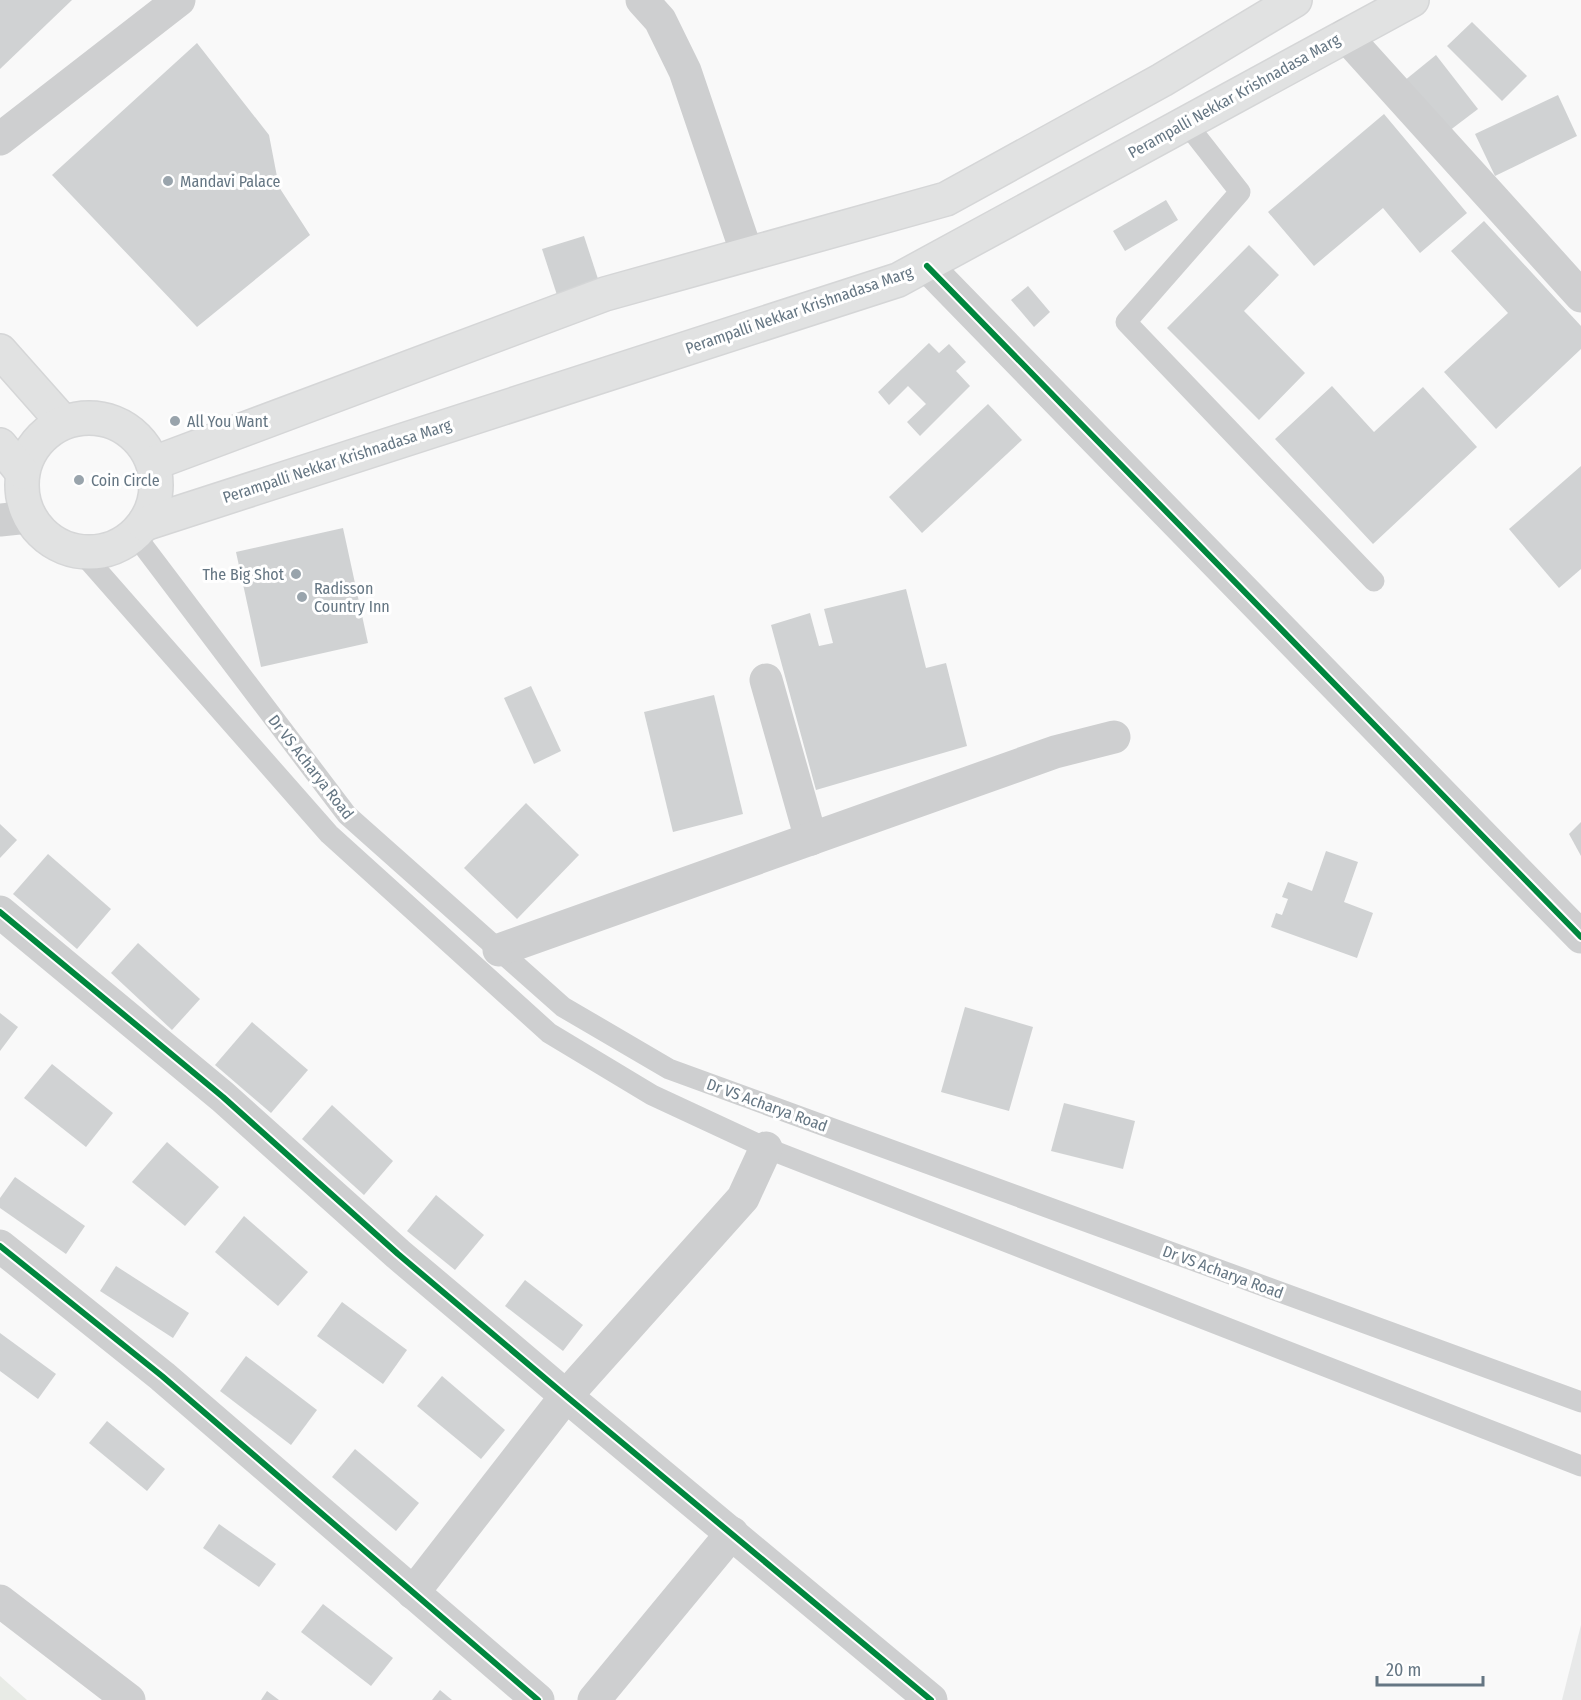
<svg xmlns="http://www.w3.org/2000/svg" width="1581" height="1700" font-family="'Fira Sans Condensed',sans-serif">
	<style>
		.built { fill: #e8e9e9 }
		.green { fill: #e8ebe6 }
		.building { fill: #d0d2d3 }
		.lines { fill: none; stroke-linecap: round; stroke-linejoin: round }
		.secondary-casing { stroke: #d5d6d7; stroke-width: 36 }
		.service { stroke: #cecfd0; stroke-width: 21 }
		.minor { stroke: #cecfd0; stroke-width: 33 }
		.tertiary { stroke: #cecfd0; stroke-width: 33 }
		.secondary { stroke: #e1e2e2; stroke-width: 33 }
		.cycleway-casing { stroke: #fff; stroke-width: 10 }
		.cycleway { stroke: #00873e; stroke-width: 6 }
		.poi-dot { fill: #99a4ac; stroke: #fff; stroke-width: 2 }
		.labels { text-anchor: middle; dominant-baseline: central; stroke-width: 6; stroke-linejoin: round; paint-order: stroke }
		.street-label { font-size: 16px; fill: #657683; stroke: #fff }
		.poi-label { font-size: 16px; fill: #657683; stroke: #fff; text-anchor: start }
	</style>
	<rect width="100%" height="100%" fill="#f9f9f9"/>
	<path class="built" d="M1581 1625V1700H1562Z"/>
	<path class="green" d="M0 1676 27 1700H0Z"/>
	<g class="building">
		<path d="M0 0H72L0 69Z"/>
		<path d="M1472 22 1527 76 1502 101 1447 46Z"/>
		<path d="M197 43 269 135 279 187 310 235 197 327 52 175Z"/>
		<path d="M1436 55 1478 109 1445 134 1404 81Z"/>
		<path d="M1558 95 1577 136 1495 176 1475 134Z"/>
		<path d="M1384 114 1467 213 1420 253 1383 208 1314 266 1268 212Z"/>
		<path d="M1166 200 1178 220 1125 251 1113 231Z"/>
		<path d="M1484 221 1581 326V349L1496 429 1444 372 1508 313 1451 251Z"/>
		<path d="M584 236 599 282 557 295 542 249Z"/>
		<path d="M1249 245 1279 275 1244 311 1305 373 1259 420 1167 328Z"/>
		<path d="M1028 286 1050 312 1034 327 1011 300Z"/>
		<path d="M929 343 939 353 949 344 966 362 956 371 970 386 920 436 907 422 926 404 908 386 889 405 878 392Z"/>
		<path d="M1332 386 1374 432 1423 387 1477 447 1373 544 1275 439Z"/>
		<path d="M988 404 1022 440 922 533 889 497Z"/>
		<path d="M1581 466V569L1559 588 1509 529Z"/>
		<path d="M343 528 368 643 261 667 236 552Z"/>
		<path d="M906 589 926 668 946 663 967 746 816 790 771 625 810 613 819 646 833 643 824 609Z"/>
		<path d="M531 686 561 751 534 764 504 698Z"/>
		<path d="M714 695 743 814 673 832 644 712Z"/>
		<path d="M526 803 579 855 517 919 464 868Z"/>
		<path d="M1581 822V856L1569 834Z"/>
		<path d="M0 824 17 840 0 858Z"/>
		<path d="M1326 851 1358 862 1344 902 1373 913 1357 958 1271 927 1276 913 1282 915 1288 899 1282 897 1288 882 1312 891Z"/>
		<path d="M48 854 111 909 77 949 13 894Z"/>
		<path d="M138 943 200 999 172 1030 111 973Z"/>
		<path d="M965 1007 1033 1027 1009 1111 941 1092Z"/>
		<path d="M0 1013 18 1027 0 1051Z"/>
		<path d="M252 1022 308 1070 271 1113 215 1065Z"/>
		<path d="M52 1064 113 1113 86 1147 24 1098Z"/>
		<path d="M1064 1103 1135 1121 1123 1169 1051 1151Z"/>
		<path d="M332 1105 393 1161 364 1195 302 1139Z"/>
		<path d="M167 1142 219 1187 185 1226 132 1182Z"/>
		<path d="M15 1177 85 1226 66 1254 0 1208V1198Z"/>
		<path d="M436 1195 484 1235 455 1270 407 1231Z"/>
		<path d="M244 1216 308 1272 278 1306 215 1252Z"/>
		<path d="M116 1266 189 1313 173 1338 100 1291Z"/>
		<path d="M525 1280 583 1325 563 1351 505 1306Z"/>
		<path d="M342 1302 407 1350 383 1384 317 1336Z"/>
		<path d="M0 1333 56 1374 38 1399 0 1371Z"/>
		<path d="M246 1356 317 1410 291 1445 220 1391Z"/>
		<path d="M442 1376 505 1430 481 1459 417 1406Z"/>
		<path d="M107 1421 165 1469 147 1491 89 1443Z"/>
		<path d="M355 1449 419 1503 396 1531 332 1477Z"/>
		<path d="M219 1524 276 1564 259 1587 203 1548Z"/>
		<path d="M323 1604 393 1658 371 1686 301 1632Z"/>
		<path d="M440 1690 452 1700H432Z"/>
		<path d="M267 1691 279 1700H261Z"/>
	</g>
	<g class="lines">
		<g class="secondary-casing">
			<g id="secondary">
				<path d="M0 351 63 422"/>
				<circle cx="89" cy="485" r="67"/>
				<path d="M0 445 22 472"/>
				<path d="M154 463 605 294 946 199 1162 80 1295 0"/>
				<path d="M144 524 898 280 1412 0"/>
			</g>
		</g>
		<g class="service">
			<path d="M1186 123 1240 192 1126 322 1374 581"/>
			<path d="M135 535 347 815 563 1007 669 1069 1581 1402"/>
			<path d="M82 553 329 834 549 1033 652 1095 766 1148 1581 1466"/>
		</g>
		<g class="minor">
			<path d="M642 0 660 20 685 71 747 254"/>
			<path d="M1345 35 1581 296"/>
			<path d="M0 139 179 0"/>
			<path d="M927 266 1581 937"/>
			<path d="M766 680 811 839"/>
			<path d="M0 912 223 1097 398 1254 566 1396 931 1700"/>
			<path d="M499 950 1055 752 1114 737"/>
			<path d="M0 1246 162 1376 538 1700"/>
			<path d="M413 1593 566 1396 743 1198 766 1148"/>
			<path d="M0 1601 129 1700"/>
			<path d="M594 1700 732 1533"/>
		</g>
		<path class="tertiary" d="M0 520 29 517"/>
		<use href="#secondary" class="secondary"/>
		<g class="cycleway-casing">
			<g id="cycleway">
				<path d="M927 266 1581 937"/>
				<path d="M0 912 223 1097 398 1254 566 1396 931 1700"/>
				<path d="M0 1246 162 1376 538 1700"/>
			</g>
		</g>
		<use href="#cycleway" class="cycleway"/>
	</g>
	<g class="poi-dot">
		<circle cx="168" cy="181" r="6"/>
		<circle cx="175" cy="421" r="6"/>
		<circle cx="79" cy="480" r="6"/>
		<circle cx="296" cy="574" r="6"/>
		<circle cx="302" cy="597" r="6"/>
	</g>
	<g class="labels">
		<g class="street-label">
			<text transform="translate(1234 96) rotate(-29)">Perampalli Nekkar Krishnadasa Marg</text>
			<text transform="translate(799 310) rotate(-19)">Perampalli Nekkar Krishnadasa Marg</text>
			<text transform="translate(337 461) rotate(-18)">Perampalli Nekkar Krishnadasa Marg</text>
			<text transform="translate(311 767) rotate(52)">Dr VS Acharya Road</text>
			<text transform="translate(767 1105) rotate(20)">Dr VS Acharya Road</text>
			<text transform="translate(1223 1272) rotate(20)">Dr VS Acharya Road</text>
		</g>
		<g class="poi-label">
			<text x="180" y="181">Mandavi Palace</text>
			<text x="187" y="421">All You Want</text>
			<text x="91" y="480">Coin Circle</text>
			<text x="284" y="574" text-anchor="end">The Big Shot</text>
			<text x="314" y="588">Radisson<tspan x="314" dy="18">Country Inn</tspan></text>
		</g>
	</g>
	<path d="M1377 1676v9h106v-9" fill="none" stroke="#657683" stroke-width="3"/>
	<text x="1386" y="1676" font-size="18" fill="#657683" stroke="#ffffff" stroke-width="4.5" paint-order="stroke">20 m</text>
</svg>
